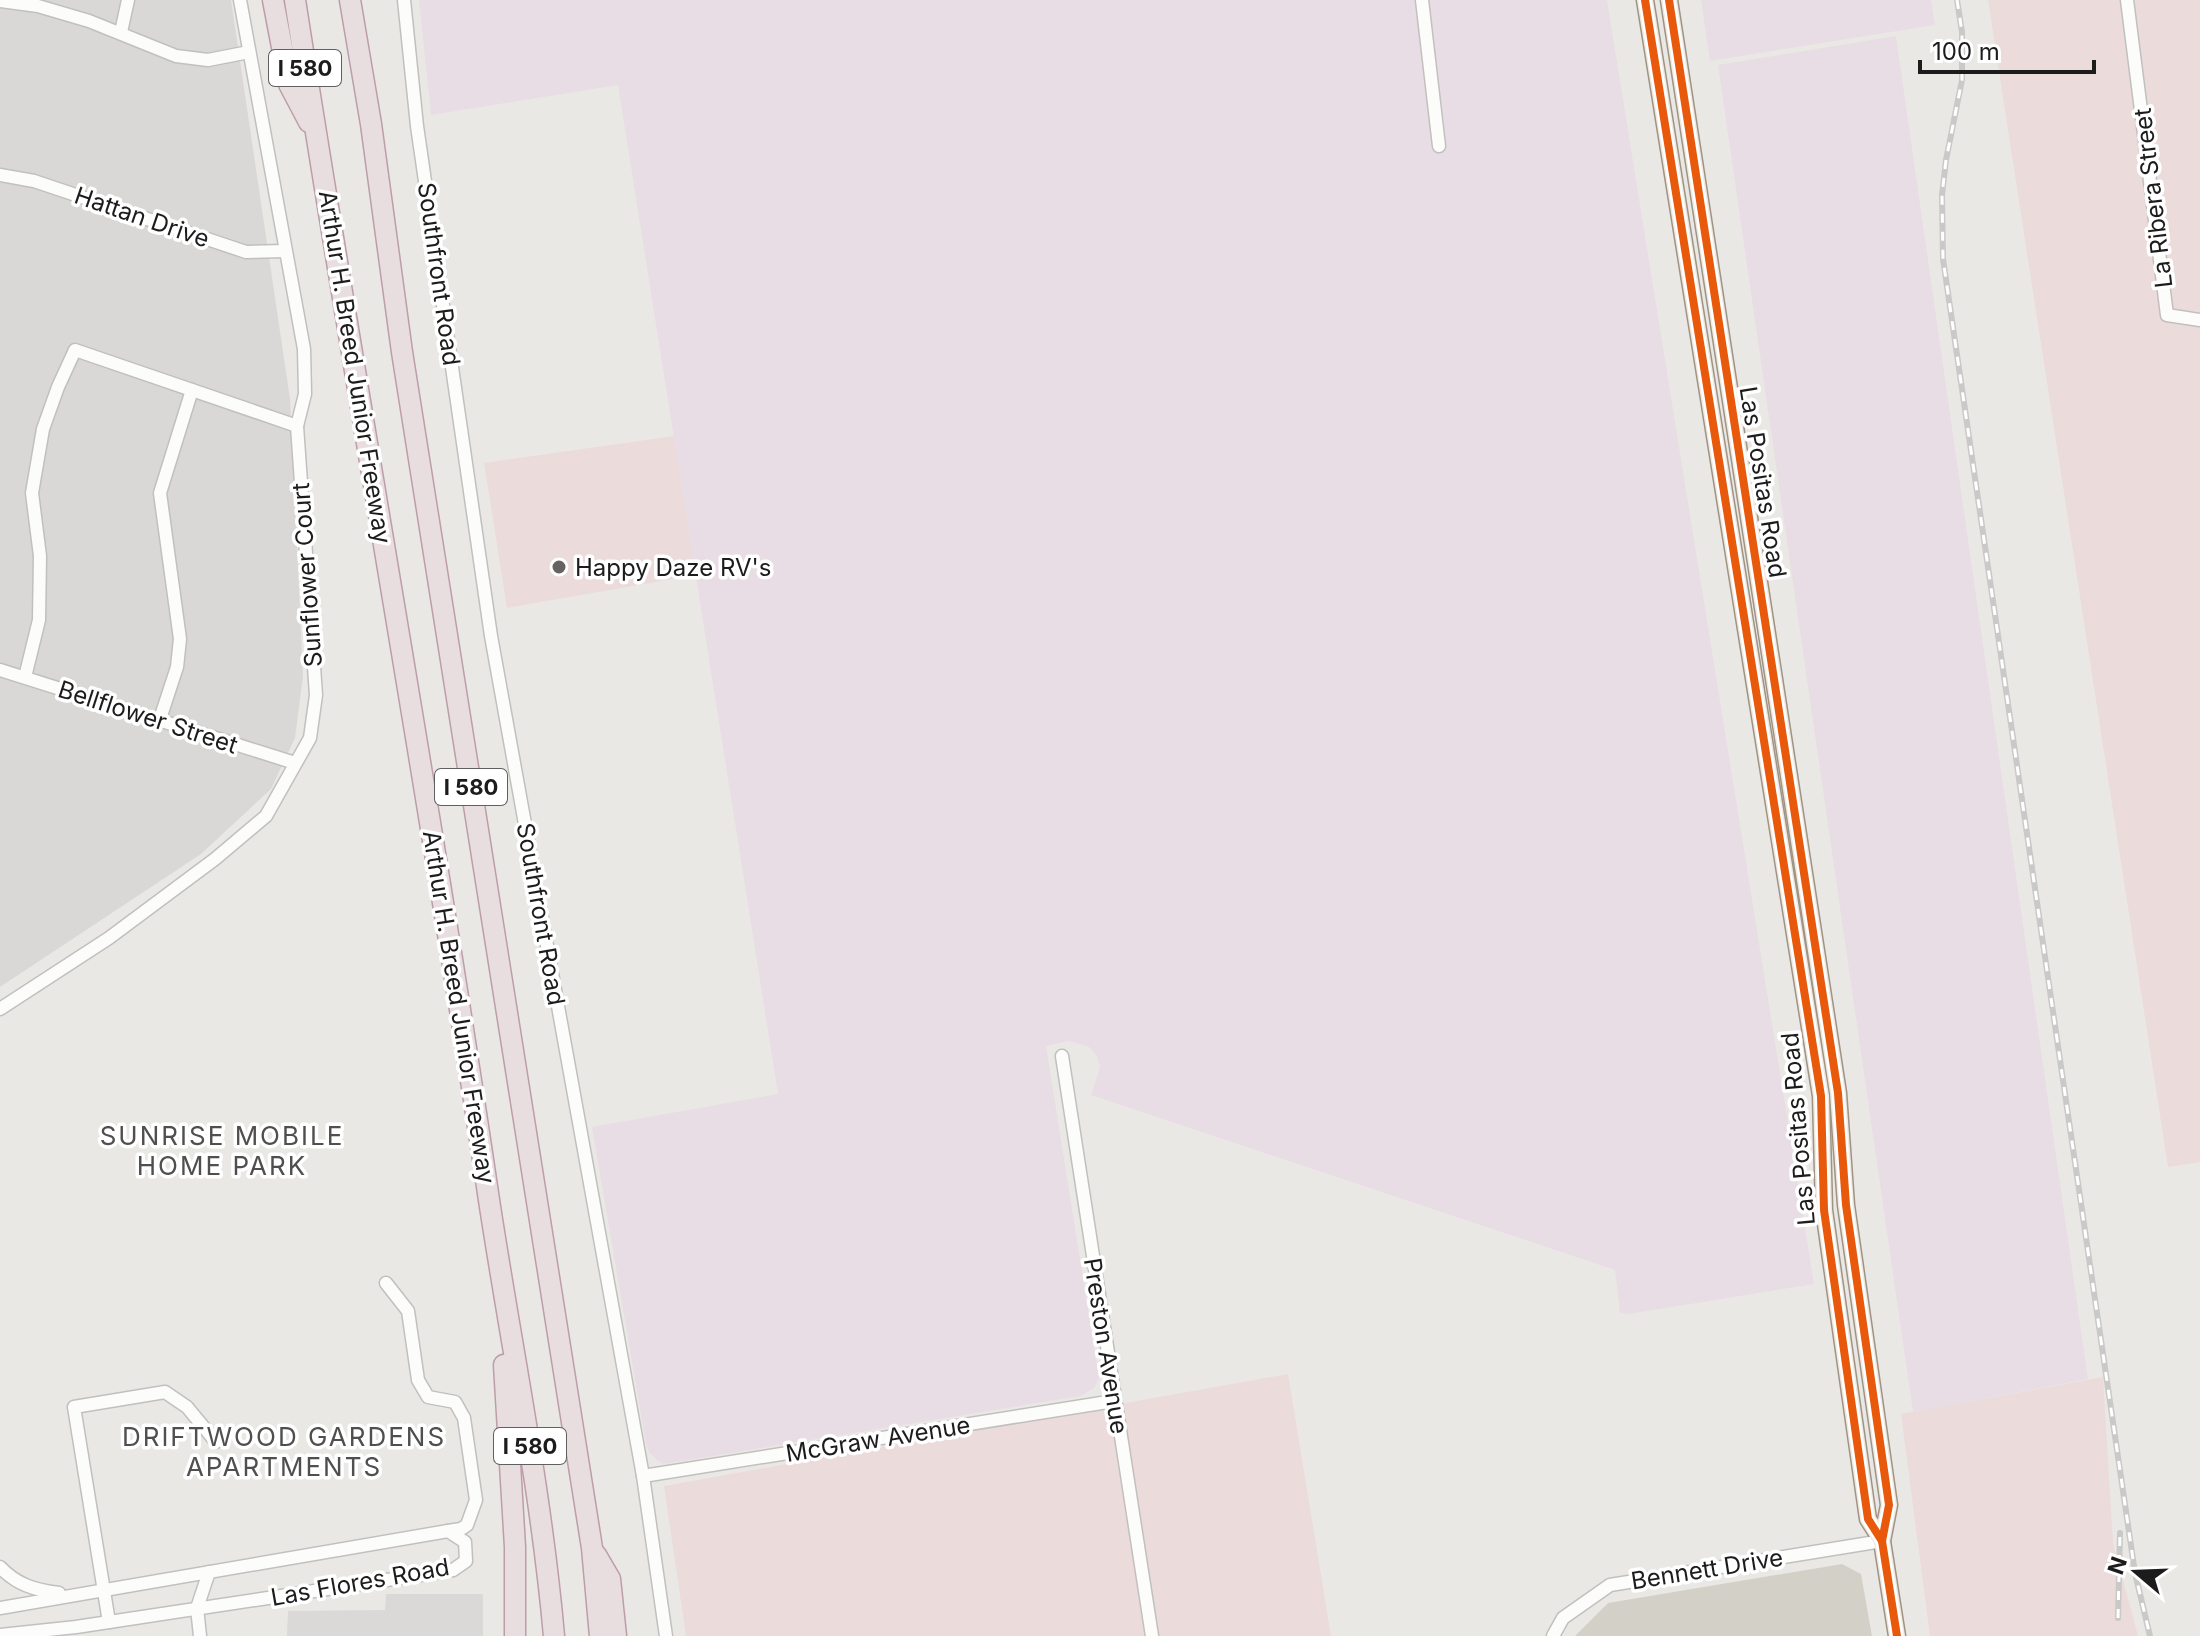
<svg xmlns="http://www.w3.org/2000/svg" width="2200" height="1636" font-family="Inter,sans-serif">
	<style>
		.residential { fill: #d9d8d6 }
		.commercial { fill: #ecdbdb }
		.industrial { fill: #e8dde4 }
		.construction { fill: #d3d1c7 }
		.parking { fill: #dad9d8 }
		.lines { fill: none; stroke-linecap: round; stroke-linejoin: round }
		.minor-casing { stroke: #c1c0bf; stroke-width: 15 }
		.major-casing { stroke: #9f9483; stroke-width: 19 }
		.highway-casing { stroke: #bd9da9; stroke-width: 23 }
		.minor { stroke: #fcfcfb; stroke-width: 12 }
		.major { stroke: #efeae4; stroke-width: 16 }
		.highway { stroke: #e8dee0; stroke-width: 20 }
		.rail-casing { stroke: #c9c9c8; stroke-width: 6 }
		.rail { stroke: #fff; stroke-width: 3; stroke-dasharray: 9; stroke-linecap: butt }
		.cycleway-casing { stroke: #fff; stroke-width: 13 }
		.cycleway { stroke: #e8590c; stroke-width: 8 }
		.poi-dot { fill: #646362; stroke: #fff; stroke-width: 3 }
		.labels { text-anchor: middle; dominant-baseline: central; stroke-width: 7; stroke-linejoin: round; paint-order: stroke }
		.shield { fill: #fff; stroke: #606060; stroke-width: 2 }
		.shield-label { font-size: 22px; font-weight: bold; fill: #1c1c1c }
		.street-label { font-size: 24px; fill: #1c1c1c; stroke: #fff }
		.poi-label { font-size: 24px; fill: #1c1c1c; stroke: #fff; text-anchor: start }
		.neighbourhood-label { font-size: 26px; letter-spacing: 2px; fill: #4f4f4f; stroke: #fff }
	</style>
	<rect width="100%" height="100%" fill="#eae8e5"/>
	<path class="residential" d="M0 0H231L290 399 303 676 295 738 271 789 201 854 0 987Z"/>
	<g class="commercial">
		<path d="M1988 0H2200V1162L2168 1167Z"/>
		<path d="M674 436 696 575 507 608 484 463Z"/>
		<path d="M1288 1374 1331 1636H686L664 1486Z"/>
		<path d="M2103 1377 2113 1543 2138 1636H1930L1901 1414Z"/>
	</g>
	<g class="industrial">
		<path d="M419 0H1607L1814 1284 1629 1314 1620 1313 1615 1270 1091 1095 1100 1067 1097 1056 1089 1047 1069 1041 1046 1046 1099 1378 1094 1388 1081 1396 664 1464 658 1461 649 1452 646 1444 592 1127 778 1094 618 85 431 115Z"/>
		<path d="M1701 0H1931L1935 25 1710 61Z"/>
		<path d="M1896 36 2088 1379 1913 1412 1718 65Z"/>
	</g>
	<path class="construction" d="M1842 1564 1861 1574 1872 1636H1575L1608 1603Z"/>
	<path class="parking" d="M386 1594H483V1636H287L288 1611 385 1610Z"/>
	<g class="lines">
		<g class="minor-casing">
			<g id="minor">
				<path d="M404 0 417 126 491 636 643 1476 666 1636"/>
				<path d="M1422 0 1439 146"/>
				<path d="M2127 0 2167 315 2200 320"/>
				<path d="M0 1 38 6 89 21 176 56 208 60 249 52"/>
				<path d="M121 32 128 0"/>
				<path d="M0 175 34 181 246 252 285 251"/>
				<path d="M0 670 295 763"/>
				<path d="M25 677 39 620 40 556 32 493 43 429 58 387 75 350 297 426"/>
				<path d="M159 722 177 667 180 639 160 493 192 390"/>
				<path d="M0 1009 109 938 215 859 266 816 310 738 316 695 297 426 305 394 304 349 240 0"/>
				<path d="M1062 1056 1152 1636"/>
				<path d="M386 1283 408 1311 418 1380 428 1397 455 1402 464 1418 476 1500 467 1525 461 1529 448 1531"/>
				<path d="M643 1476 1114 1401"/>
				<path d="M0 1567C17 1585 35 1590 59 1593"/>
				<path d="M0 1608 448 1531 465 1542 466 1561 453 1570 76 1627 0 1635"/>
				<path d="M109 1622 74 1407 165 1392 187 1407 216 1442"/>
				<path d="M200 1636 197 1608 209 1572"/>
				<path d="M1553 1636 1563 1618 1610 1585 1882 1541"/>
			</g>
		</g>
		<g class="major-casing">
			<g id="major">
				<path d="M1645 0 1821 1096 1824 1210 1868 1519 1882 1541"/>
				<path d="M1669 0 1838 1093 1846 1205 1889 1505 1882 1541 1897 1636"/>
			</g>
		</g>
		<g class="highway-casing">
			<g id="highway">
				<path d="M273 0 289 84 309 122"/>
				<path d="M295 0C357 400 430 799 489 1200 511 1345 541 1489 554 1636"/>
				<path d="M350 0 371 124 402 352 592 1548 600 1636"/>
				<path d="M504 1365 515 1547V1636"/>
				<path d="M596 1555 610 1579 616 1636"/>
			</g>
		</g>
		<use href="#minor" class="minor"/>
		<use href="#major" class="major"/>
		<use href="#highway" class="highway"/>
		<g class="rail-casing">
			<g id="rail">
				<path d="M1957 0 1962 32V80L1946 160 1942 195 1943 259 2135 1573 2150 1636"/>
				<path d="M2118 1618 2120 1533"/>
			</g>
		</g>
		<use href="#rail" class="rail"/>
		<g class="cycleway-casing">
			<g id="cycleway">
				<path d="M1645 0 1821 1096 1824 1210 1868 1519 1882 1541"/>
				<path d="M1669 0 1838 1093 1846 1205 1889 1505 1882 1541 1897 1636"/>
			</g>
		</g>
		<use href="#cycleway" class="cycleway"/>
	</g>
	<circle class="poi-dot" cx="559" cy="567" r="8"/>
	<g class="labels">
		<g class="shield">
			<rect x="269" y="50" width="72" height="36" rx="6"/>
			<rect x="435" y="769" width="72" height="36" rx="6"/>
			<rect x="494" y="1428" width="72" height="36" rx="6"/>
		</g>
		<g class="shield-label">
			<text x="305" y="68">I 580</text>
			<text x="471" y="787">I 580</text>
			<text x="530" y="1446">I 580</text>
		</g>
		<g class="street-label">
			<text transform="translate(2153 198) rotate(-97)">La Ribera Street</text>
			<text transform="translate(142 217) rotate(19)">Hattan Drive</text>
			<text transform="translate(439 274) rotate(82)">Southfront Road</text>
			<text transform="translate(355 367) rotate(81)">Arthur H. Breed Junior Freeway</text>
			<text transform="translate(1763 482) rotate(81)">Las Positas Road</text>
			<text transform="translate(307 575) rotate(-94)">Sunflower Court</text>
			<text transform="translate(148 717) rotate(18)">Bellflower Street</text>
			<text transform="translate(541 914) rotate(80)">Southfront Road</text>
			<text transform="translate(459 1007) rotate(81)">Arthur H. Breed Junior Freeway</text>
			<text transform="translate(1798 1129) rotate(-95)">Las Positas Road</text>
			<text transform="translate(1106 1346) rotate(81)">Preston Avenue</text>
			<text transform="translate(878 1439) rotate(-9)">McGraw Avenue</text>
			<text transform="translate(1707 1569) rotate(-9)">Bennett Drive</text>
			<text transform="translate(360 1582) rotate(-10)">Las Flores Road</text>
		</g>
		<g class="poi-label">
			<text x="575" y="567">Happy Daze RV's</text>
		</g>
		<g class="neighbourhood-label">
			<text x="222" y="1135">SUNRISE MOBILE<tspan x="222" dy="30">HOME PARK</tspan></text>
			<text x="284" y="1436">DRIFTWOOD GARDENS<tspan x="284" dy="30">APARTMENTS</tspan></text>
		</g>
	</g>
	<g transform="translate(2136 1572) rotate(289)" stroke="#ffffff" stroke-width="6" paint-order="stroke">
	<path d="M0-6L14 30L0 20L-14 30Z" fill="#1c1c1c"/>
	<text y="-12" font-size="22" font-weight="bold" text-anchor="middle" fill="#1c1c1c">N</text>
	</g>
	<path d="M1920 60v12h174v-12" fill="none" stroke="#1c1c1c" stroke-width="4"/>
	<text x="1932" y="60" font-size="24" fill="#1c1c1c" stroke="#ffffff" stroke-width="6" paint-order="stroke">100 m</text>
</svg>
